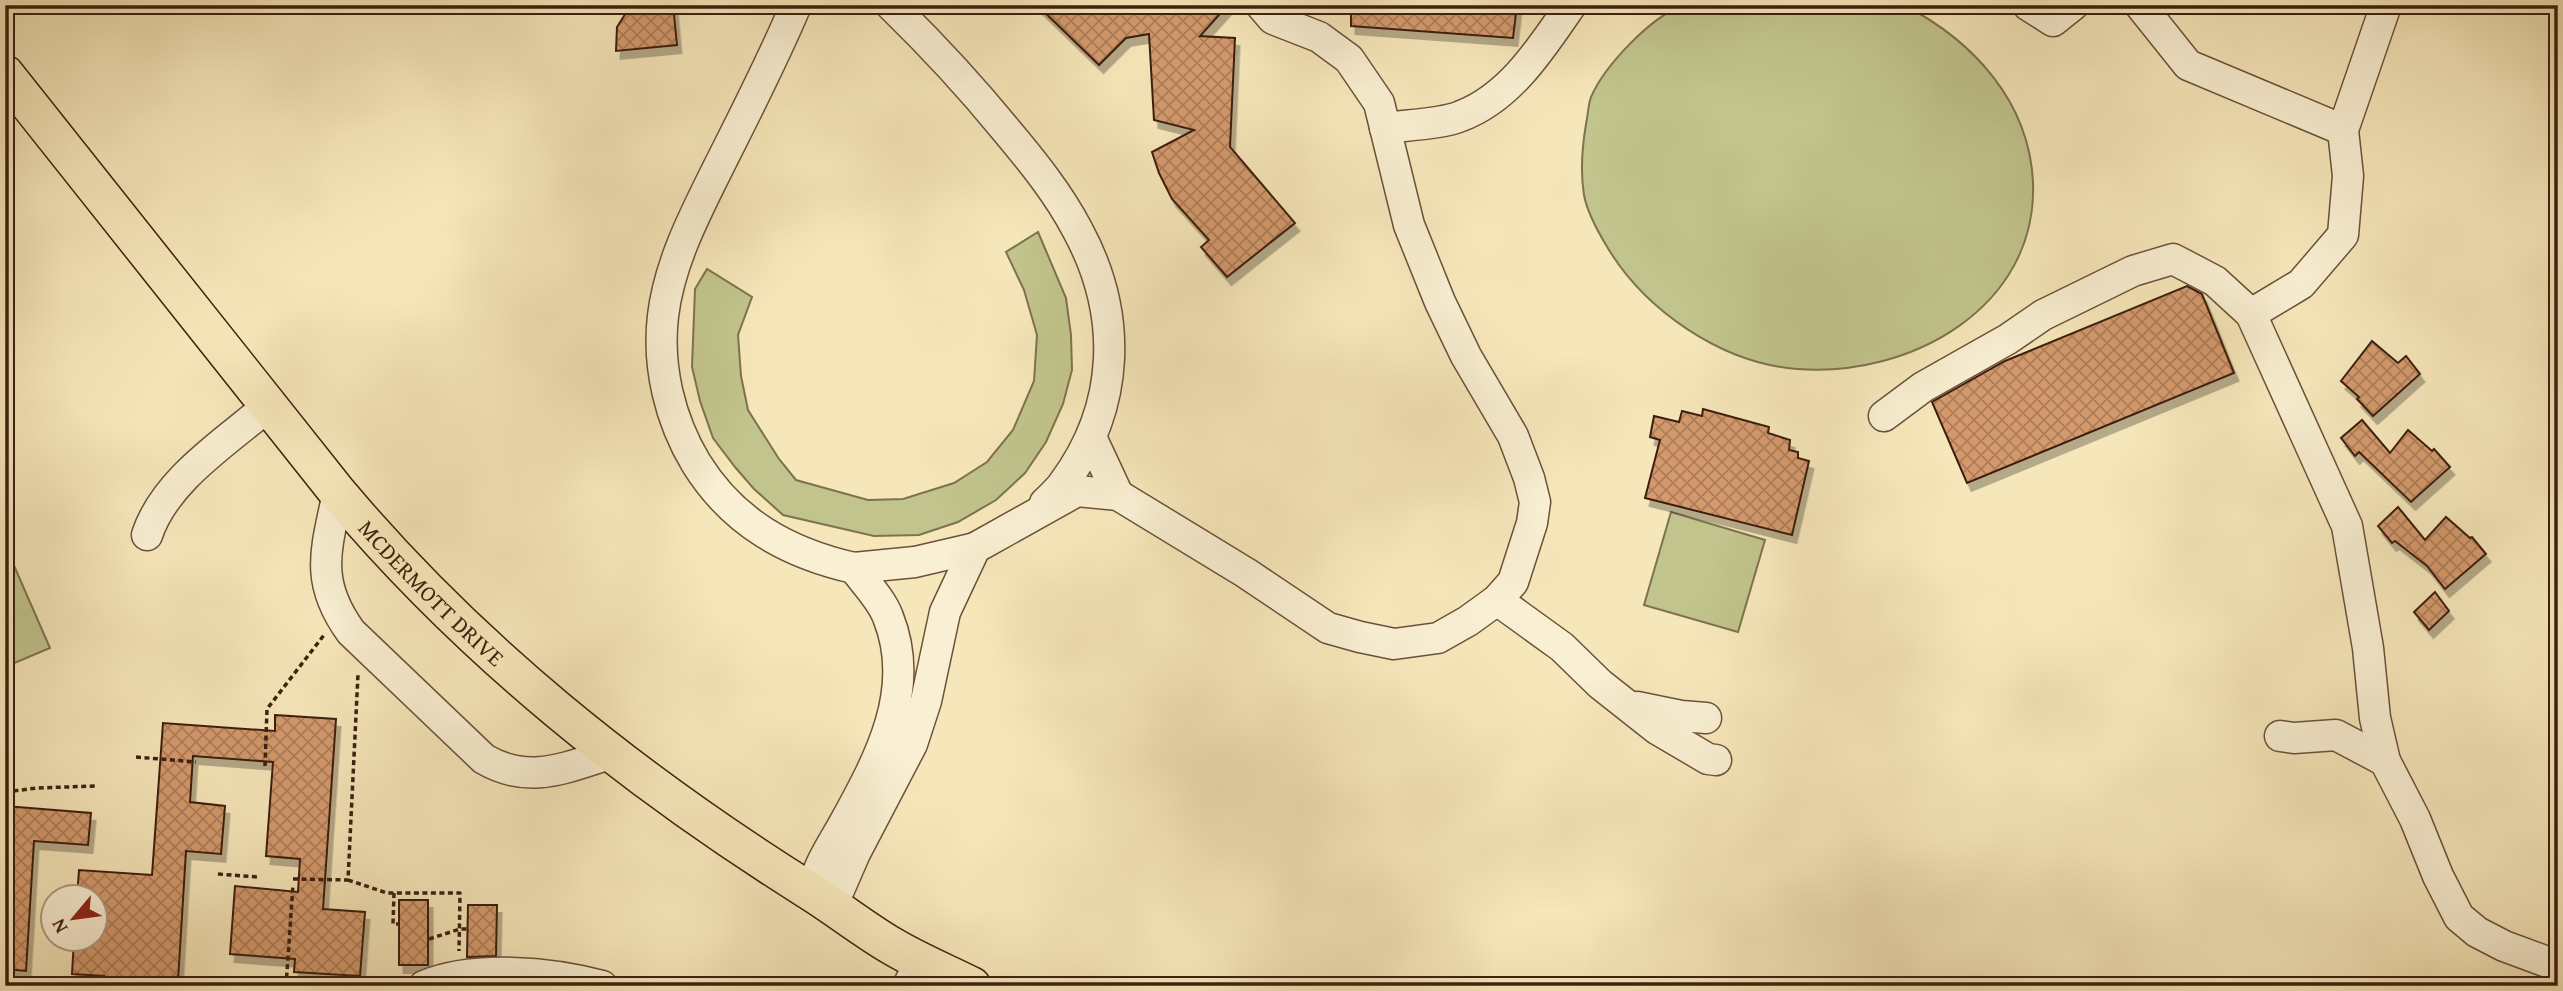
<svg xmlns="http://www.w3.org/2000/svg" width="2563" height="991" font-family="'Gentium Book Plus',serif">
	<style>
		.green { fill: #c1c48c; stroke: #7f724e; stroke-width: 2 }
		.building { fill: url(#building-cross-hatch); stroke: #3d1f0f; stroke-width: 2; filter: url(#shadow) }
		.lines { fill: none; stroke-linecap: round; stroke-linejoin: round }
		.minor-casing { stroke: #6b513a; stroke-width: 33 }
		.major-casing { stroke: #3d1f0f; stroke-width: 40 }
		.path { stroke: #3d1f0f; stroke-width: 3.5; stroke-dasharray: 5 3.5; stroke-linecap: butt }
		.minor { stroke: #f9efd2; stroke-width: 30 }
		.major { stroke: #f6e7ba; stroke-width: 37 }
		.labels { text-anchor: middle; dominant-baseline: central; stroke-width: 5; stroke-linejoin: round; paint-order: stroke }
		.street-label { font-size: 23px; fill: #3d1f0f; stroke: #f9efd2 }
	</style>
	<defs>
		<pattern id="building-cross-hatch" width="8" height="8" patternUnits="userSpaceOnUse" patternTransform="scale(1.75)"><rect width="8" height="8" fill="#d49a6d"/><path d="M0 0l8 8M0 8l8-8" fill="none" stroke="#ad7d58"/></pattern>
		<filter id="shadow"><feDropShadow dx="4.5" dy="8" stdDeviation="0" flood-color="#0004"/></filter>
	</defs>
	<rect width="100%" height="100%" fill="#f6e7ba"/>
	<filter id="stains"><feTurbulence type="fractalNoise" baseFrequency=".00286" numOctaves="4"/><feColorMatrix values="0 0 0 0 .2 0 0 0 0 .09 0 0 0 0 .02 0 0 0 .5 -.17"/></filter>
	<radialGradient id="worn" r=".72"><stop offset=".6" stop-color="#630" stop-opacity="0"/><stop offset="1" stop-color="#630" stop-opacity=".3"/></radialGradient>
	<g class="green">
		<path d="M1683 5H1904C1973 41 2029 101 2033 182 2038 308 1909 378 1797 369 1721 363 1644 310 1606 245 1597 230 1587 212 1584 195 1580 171 1582 148 1586 124 1588 116 1588 105 1591 97 1605 65 1650 18 1683 5Z"/>
		<path d="M1038 232 1066 298 1071 335 1072 370 1063 404 1046 442 1025 473 996 500 958 522 919 535 874 536 783 515 754 489 735 467 713 438 700 401 692 367 695 289 707 269 752 297 738 335 741 376 748 410 779 459 796 480 868 500 903 499 954 483 987 462 1013 430 1034 381 1037 335 1024 290 1006 252Z"/>
		<path d="M1671 512 1765 540 1738 632 1644 605Z"/>
		<path d="M5 545 50 648 5 667Z"/>
	</g>
	<g class="building">
		<path d="M631 5H673L677 45 616 51 617 27Z"/>
		<path d="M1037 5H1228L1200 36 1235 38 1230 147 1295 223 1227 277 1201 247 1209 240 1172 199 1159 173 1152 152 1194 130 1154 120 1149 34 1126 38 1099 65Z"/>
		<path d="M1351 5H1517L1513 38 1351 26Z"/>
		<path d="M2187 286 2202 294 2234 373 1967 483 1932 402 2005 361Z"/>
		<path d="M2372 341 2398 363 2406 356 2420 374 2373 416 2357 399 2359 397 2341 381Z"/>
		<path d="M1703 409 1769 427 1768 433 1790 440 1789 450 1798 452V458L1809 461 1792 535 1645 498 1660 440 1650 437 1654 416 1679 422 1682 411 1702 416Z"/>
		<path d="M2362 420 2390 453 2408 430 2432 451 2434 449 2450 467 2411 502 2359 452 2355 456 2341 438Z"/>
		<path d="M2398 507 2425 540 2446 517 2470 538 2472 537 2486 554 2445 589 2427 566 2395 541 2392 543 2378 526Z"/>
		<path d="M2435 592 2449 611 2429 630 2414 612Z"/>
		<path d="M275 715 336 719 323 909 365 912 360 976 294 972 295 959 230 954 235 886 298 892 300 859 266 856 273 762 193 756 190 802 225 806 221 854 186 851 178 981H173V986H103L104 976 72 974 74 939H94V897H77L79 870 152 875 163 723 275 731Z"/>
		<path d="M5 806 91 813 88 845 34 841 26 971 5 969Z"/>
		<rect x="399" y="900" width="29" height="65"/>
		<path d="M468 905H497L496 956 467 957Z"/>
	</g>
	<g class="lines">
		<g class="minor-casing">
			<g id="minor">
				<path d="M796 5C773 60 745 114 718 168 695 214 669 264 663 316 657 367 670 420 696 463 733 523 788 553 854 568 865 583 882 600 888 617 917 689 880 758 846 820 833 844 817 865 812 893"/>
				<path d="M891 5C932 45 970 86 1006 130 1032 161 1058 193 1077 229 1123 313 1121 406 1063 484 1058 491 1051 497 1045 503"/>
				<path d="M2028 5 2053 21 2073 5"/>
				<path d="M2140 5 2188 65 2343 130"/>
				<path d="M1385 128C1406 125 1443 124 1461 116 1511 97 1542 47 1571 5"/>
				<path d="M2251 314 2347 526 2368 648 2375 718 2385 761"/>
				<path d="M1884 416 1923 387 2008 339 2043 315 2133 271 2173 259 2215 281 2251 314 2301 284 2343 235 2348 176 2343 130 2386 5"/>
				<path d="M1091 437 1118 495"/>
				<path d="M338 493C326 550 314 581 351 632L484 759C529 785 564 768 610 754"/>
				<path d="M147 535C165 480 226 442 268 406"/>
				<path d="M854 568 915 562 975 548"/>
				<path d="M1497 600 1562 647 1600 684 1657 729 1708 759 1716 760"/>
				<path d="M1637 707 1681 716 1706 718"/>
				<path d="M2280 736 2294 738 2336 735 2385 761 2415 819 2438 876 2459 917 2477 932 2504 946 2558 966"/>
				<path d="M832 906 855 853 912 744 926 701 945 612 975 548 1077 491 1118 495 1246 573 1328 628 1360 637 1394 644 1438 638 1468 621 1497 600 1513 582 1532 523 1535 502 1529 478 1513 436 1466 356 1440 302 1409 225 1379 103 1349 59 1319 37 1273 19 1261 5"/>
				<path d="M424 986C473 965 551 972 602 986"/>
				<path d="M908 986 921 960"/>
			</g>
		</g>
		<g class="major-casing">
			<g id="major">
				<path id="s1" d="M5 74 338 493C472 652 633 780 808 890 837 908 863 929 892 946 917 961 946 973 972 986"/>
			</g>
		</g>
		<g class="path">
			<path d="M136 757 196 762"/>
			<path d="M265 766 267 709 324 635"/>
			<path d="M5 792 37 788 95 786"/>
			<path d="M218 874 258 877"/>
			<path d="M293 879 348 880 358 674"/>
			<path d="M348 880 387 893H460L459 951"/>
			<path d="M394 893 393 924H399"/>
			<path d="M429 939 460 929H468"/>
			<path d="M102 980 182 985"/>
			<path d="M286 986 293 885"/>
		</g>
		<use href="#minor" class="minor"/>
		<use href="#major" class="major"/>
	</g>
	<g class="labels">
		<g class="street-label">
			<text stroke="none"><textPath href="#s1" startOffset="672">MCDERMOTT DRIVE</textPath></text>
		</g>
	</g>
	<rect width="2563" height="991" fill="none" stroke="#f6e7ba" stroke-width="28"/>
	<rect x="7" y="7" width="2549" height="977" fill="none" stroke="#3d1f0f" stroke-width="3.5"/>
	<rect x="14" y="14" width="2535" height="963" fill="none" stroke="#3d1f0f" stroke-width="2"/>
	<g transform="translate(74 918) rotate(241)"><circle r="33" fill="#f9efd2" stroke="#ae9c84" stroke-width="2"/>
	<path d="M0-5L12 26L0 18L-12 26Z" fill="#8f2418"/>
	<text y="-10" font-size="19" font-weight="bold" text-anchor="middle" fill="#3d1f0f">N</text>
	</g>
	<rect width="100%" height="100%" filter="url(#stains)"/>
	<rect width="100%" height="100%" fill="url(#worn)"/>
</svg>
